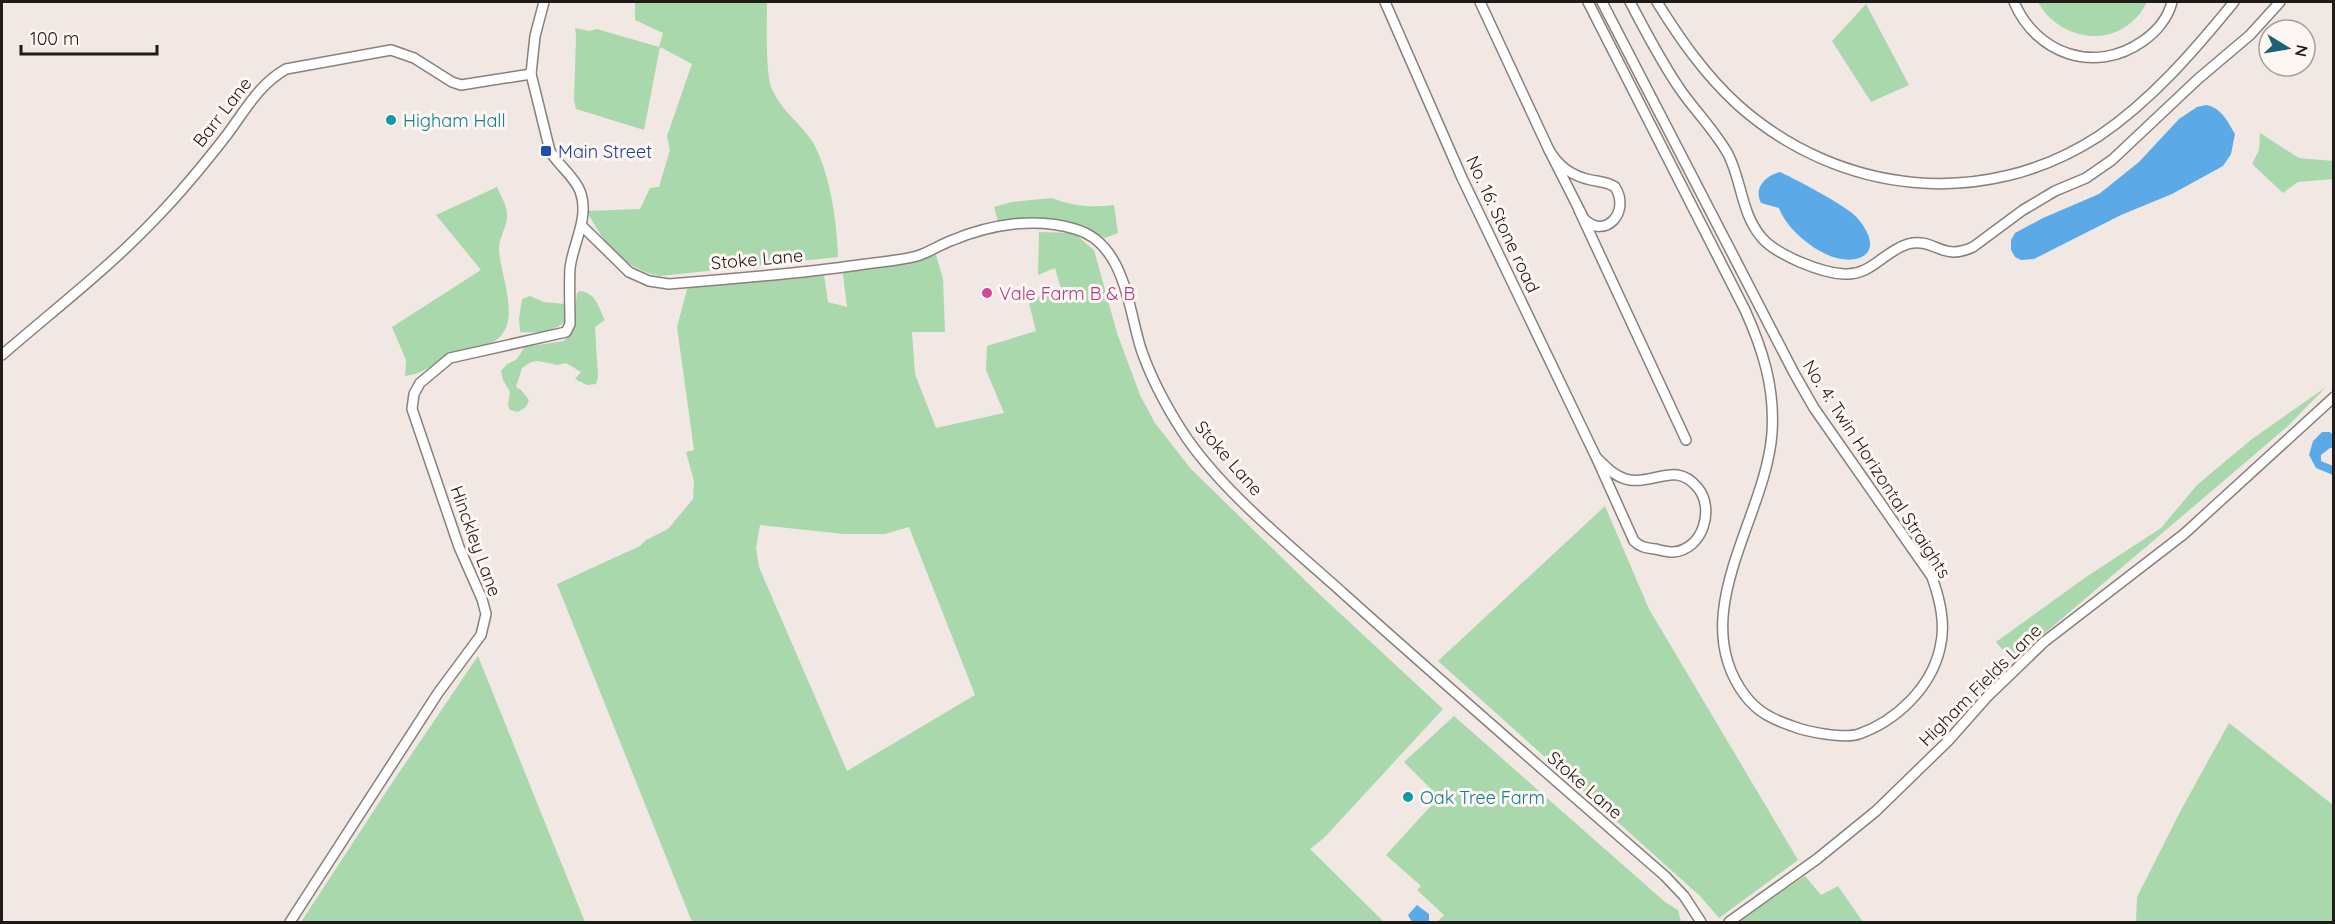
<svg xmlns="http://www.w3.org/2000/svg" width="2335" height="924" font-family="Quicksand,sans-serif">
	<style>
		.green { fill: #a8d8ac; fill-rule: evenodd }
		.water { fill: #5baae7 }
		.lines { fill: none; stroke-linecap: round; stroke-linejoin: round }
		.minor-casing { stroke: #89807b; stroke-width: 12 }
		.minor { stroke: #fff; stroke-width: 9 }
		.culture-dot { fill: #0f9aa8; stroke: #fef6f2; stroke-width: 2 }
		.transit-dot { fill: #1a4fb4; stroke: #fef6f2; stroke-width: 2 }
		.hotel-dot { fill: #d1479c; stroke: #fef6f2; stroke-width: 2 }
		.labels { text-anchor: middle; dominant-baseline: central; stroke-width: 6; stroke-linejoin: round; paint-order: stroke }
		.street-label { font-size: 18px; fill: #1f1b19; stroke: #fef6f2 }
		.culture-label { font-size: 18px; fill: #0d838f; stroke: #fef6f2; text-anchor: start }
		.transit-label { font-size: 18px; fill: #164399; stroke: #fef6f2; text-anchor: start }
		.hotel-label { font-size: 18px; fill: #b23c85; stroke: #fef6f2; text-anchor: start }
	</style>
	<rect width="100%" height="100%" fill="#f2e8e3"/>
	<g class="green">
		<path d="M635 2H767C767 23 765 71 772 89 780 109 800 123 812 141 830 171 837 222 838 257L660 276C622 268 604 244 587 211L640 209 650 188 659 187 670 150 667 136 692 64 660 47 644 130 576 109 574 100 576 36 575 28 589 31 597 29 659 47 663 33 635 20Z"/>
		<path d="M2038 2H2147C2144 7 2141 13 2137 17 2107 50 2057 37 2038 2Z"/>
		<path d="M1866 4 1909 85 1871 102 1832 41Z"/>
		<path d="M2260 133 2299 158 2333 161V179L2298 182 2283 193 2252 164 2259 150Z"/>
		<path d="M497 187C500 195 507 205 507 214 508 225 499 237 499 249 500 277 525 327 491 343 478 349 463 348 450 354 434 363 424 374 405 376L406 360 392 327 481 270 436 215Z"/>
		<path d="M1052 198C1072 206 1092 208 1114 205L1118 233 1105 238 1075 224 1040 218 998 221 994 207 1012 202Z"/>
		<path d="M1039 232 1074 233 1094 250 1117 333 1140 395 1155 423 1191 469 1316 591 1443 709 1324 838 1310 849 1384 922H692L557 584 640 546 646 540 668 529 693 499 694 481 686 452 694 450 677 327 688 286 824 275 828 302 847 307 843 274 848 270 936 255 943 279 945 332H912L915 374 936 428 1004 413 986 370 987 346 1036 331 1028 299 1062 292 1055 268 1038 275ZM760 525 844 534H885L909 527 975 695 847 771 759 567 756 548Z"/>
		<path d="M580 291C596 293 598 306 605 320L595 327 598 377 596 384 587 385 575 379 581 372 566 363 557 365 538 361 531 362 522 368 516 387 521 390 529 400 526 407 518 412 510 410 508 406 510 392 503 380 501 371 507 364 516 360 525 347 564 341 573 327 577 293Z"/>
		<path d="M530 296 544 302 565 304 566 320C557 332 535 333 520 332L519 319 522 299Z"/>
		<path d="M2326 387 2288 426 2012 661 1996 642 2086 577 2161 528 2197 485 2252 439Z"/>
		<path d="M1605 506 1649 609 1798 860 1719 918 1700 896 1438 661Z"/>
		<path d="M478 656 585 922H301L388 789Z"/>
		<path d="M1454 716 1665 902 1678 910 1681 922H1437L1444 915 1417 890 1421 886 1386 855 1439 797 1404 762Z"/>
		<path d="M2229 723 2333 805V922H2136L2137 897 2181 810Z"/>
		<path d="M1805 876 1821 895 1838 886 1863 922H1734Z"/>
	</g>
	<g class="water">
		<path d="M2206 105C2221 107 2228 122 2235 134L2231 154 2223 166 2172 194 2121 215 2034 259 2021 260 2015 257 2011 250V240L2015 233 2043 218 2099 194 2139 162 2179 119 2197 107Z"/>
		<path d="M1780 172C1801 182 1835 200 1852 213 1864 223 1882 250 1859 258 1831 268 1787 232 1779 208L1761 203C1753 187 1767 175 1780 172Z"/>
		<path d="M2322 432H2330L2333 435V448H2330L2321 455V461L2333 466V475L2316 468 2309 455 2313 441Z"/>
		<path d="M1417 905 1429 914V922H1412L1408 915Z"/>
	</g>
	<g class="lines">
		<g class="minor-casing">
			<g id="minor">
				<path d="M1385 2 1462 178 1596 457 1634 541C1640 547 1646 548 1655 549 1660 550 1667 552 1673 552 1703 550 1715 509 1698 488 1676 461 1656 484 1630 480 1616 478 1606 467 1596 457"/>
				<path d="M1480 2 1549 150"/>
				<path d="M1588 2 1745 310C1763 350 1775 388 1772 433 1766 518 1685 613 1744 694 1757 712 1772 719 1792 726 1807 732 1844 739 1859 734 1896 721 1931 688 1940 648 1946 624 1940 600 1932 577L1814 408 1794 373 1602 2"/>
				<path d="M1630 2C1646 32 1662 64 1682 92 1697 113 1715 131 1728 154 1742 181 1741 214 1762 238 1777 255 1821 273 1844 274 1871 276 1884 251 1908 244 1935 237 1941 262 1973 247L2023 210 2055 191 2086 178 2112 160 2198 79 2250 35 2280 2"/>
				<path d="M1657 2C1680 39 1705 75 1738 105 1839 195 1984 211 2099 136 2152 100 2194 51 2234 2"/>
				<path d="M2014 2C2036 54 2095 75 2143 41 2156 32 2168 18 2172 2"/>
				<path d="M1549 150C1559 167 1572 176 1591 180 1600 182 1608 182 1615 187 1631 212 1605 240 1584 219Z"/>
				<path d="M1579 210 1686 440"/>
				<path d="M582 226 629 272 649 281 669 284C733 279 796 274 859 265 878 262 899 261 917 256 930 252 941 244 953 240 991 224 1036 217 1075 229 1125 243 1128 308 1141 349 1151 378 1166 406 1182 431 1220 490 1292 547 1344 594 1450 689 1557 782 1665 876L1684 896 1701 922"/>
				<path d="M2 355C55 309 110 267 158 216 182 191 205 163 226 136 245 111 258 85 286 69L391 50 414 58 452 82 461 85 531 74"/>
				<path d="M290 922 438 693 481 635 486 614 482 599 459 547 412 409 414 394 420 383 450 358 566 332 570 324C570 306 569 287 570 268 573 243 590 217 580 191 574 176 558 165 550 151L531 74 535 36 544 2"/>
				<path d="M1729 922 1817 859 1876 811 1948 741 1987 697 2044 642 2184 534 2334 397"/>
			</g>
		</g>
		<use href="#minor" class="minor"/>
	</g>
	<g class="culture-dot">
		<circle cx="391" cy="120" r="6"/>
		<circle cx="1408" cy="797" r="6"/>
	</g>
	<rect class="transit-dot" x="540" y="145" width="12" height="12" rx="3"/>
	<circle class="hotel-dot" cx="987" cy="293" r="6"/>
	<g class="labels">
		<g class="street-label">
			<text transform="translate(222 112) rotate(-52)">Barr Lane</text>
			<text transform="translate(1503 224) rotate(65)">No. 16: Stone road</text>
			<text transform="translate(757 259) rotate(-5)">Stoke Lane</text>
			<text transform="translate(1229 458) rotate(49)">Stoke Lane</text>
			<text transform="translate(1877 469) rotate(57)">No. 4: Twin Horizontal Straights</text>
			<text transform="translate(476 541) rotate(70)">Hinckley Lane</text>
			<text transform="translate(1980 685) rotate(-45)">Higham Fields Lane</text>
			<text transform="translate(1585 785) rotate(41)">Stoke Lane</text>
		</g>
		<g class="culture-label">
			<text x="403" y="120">Higham Hall</text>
			<text x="1420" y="797">Oak Tree Farm</text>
		</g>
		<g class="transit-label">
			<text x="558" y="151">Main Street</text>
		</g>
		<g class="hotel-label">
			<text x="999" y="293">Vale Farm B &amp; B</text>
		</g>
	</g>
	<rect width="2335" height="924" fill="none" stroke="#1f1b19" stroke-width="6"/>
	<g transform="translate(2287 48) rotate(101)"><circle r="28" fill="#fef6f2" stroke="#a59e9b" stroke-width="1.5"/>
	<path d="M0-4.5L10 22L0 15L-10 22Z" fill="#1c6373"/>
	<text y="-9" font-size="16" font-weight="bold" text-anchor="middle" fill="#1f1b19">N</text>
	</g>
	<path d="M21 45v9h136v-9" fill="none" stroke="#1f1b19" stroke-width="3"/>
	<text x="30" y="45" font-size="18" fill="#1f1b19" stroke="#fef6f2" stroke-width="4.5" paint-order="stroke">100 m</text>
</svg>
